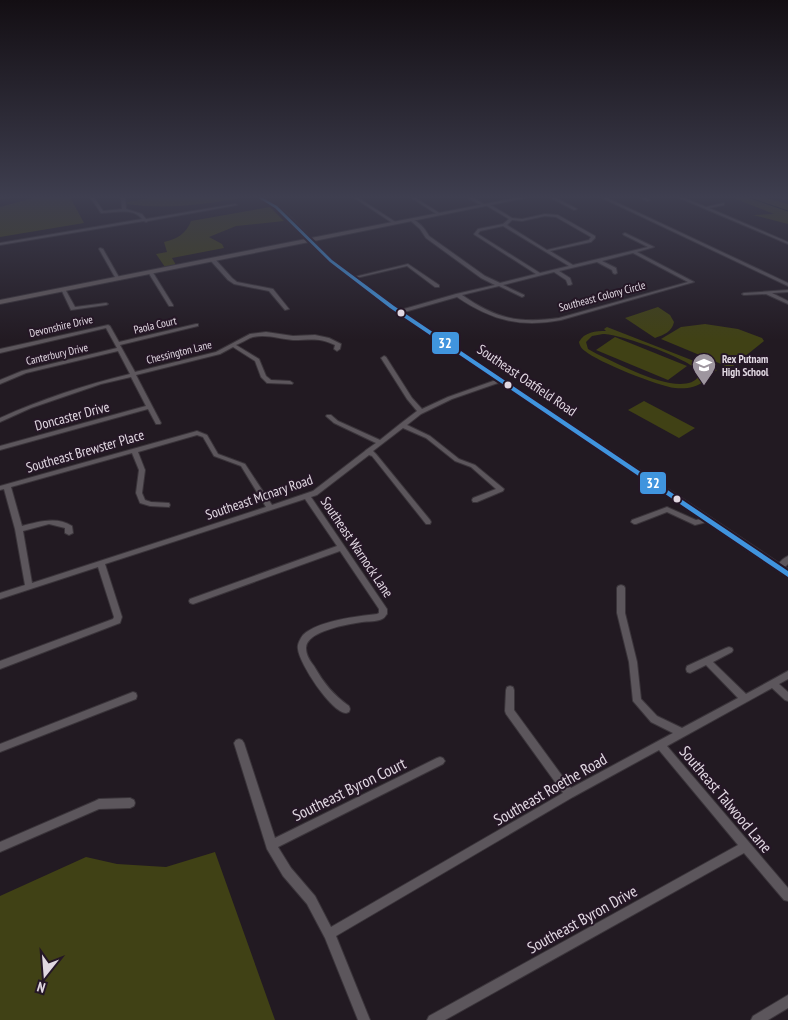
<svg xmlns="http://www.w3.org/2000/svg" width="788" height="1020" font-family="'PT Sans Narrow',sans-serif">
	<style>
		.green { fill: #404115; fill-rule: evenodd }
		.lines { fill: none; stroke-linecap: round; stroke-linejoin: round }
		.stream { stroke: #040b13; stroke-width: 1 }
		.street-casing { stroke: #3a343a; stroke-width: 2 }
		.secondary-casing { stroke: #3a343a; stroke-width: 2 }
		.street { fill: #5c565c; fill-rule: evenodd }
		.secondary { fill: #635b5e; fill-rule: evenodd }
		.bus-1-casing { stroke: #251726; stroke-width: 4 }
		.bus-1 { fill: #4094de; fill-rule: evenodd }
		.bus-dot { fill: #e1d8e2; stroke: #251726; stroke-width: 2 }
		.labels { text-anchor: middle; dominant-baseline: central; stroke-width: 4; stroke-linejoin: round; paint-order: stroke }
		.far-street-label { font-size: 11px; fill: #e1d8e2; stroke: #251726 }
		.far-poi-label { font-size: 11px; font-weight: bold; fill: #e1d8e2; stroke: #251726; text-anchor: start }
		.street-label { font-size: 14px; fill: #e1d8e2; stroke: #251726 }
		.near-street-label { font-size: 16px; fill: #e1d8e2; stroke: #251726 }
		.line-badge { stroke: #251726; stroke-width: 2 }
		.badge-label { font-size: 14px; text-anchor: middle; font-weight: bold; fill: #fff }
	</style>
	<rect width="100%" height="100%" fill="#221a22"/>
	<g class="green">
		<path d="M37 197H70L84 223 0 237V207Z"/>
		<path d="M156 197H247C207 204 167 210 127 204V202Z"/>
		<path d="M731 197H763L788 204V224L753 215 774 214Z"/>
		<path d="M270 207 284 221 236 226 209 237 222 244 224 248 172 258 176 265 165 267 156 254 167 252 164 242C177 239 186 234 191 221Z"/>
		<path d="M658 307 670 315 674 322C672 332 663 335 655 338L625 318Z"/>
		<path d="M705 324 738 329 762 338 764 341 733 366H726L661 339 681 327Z"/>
		<path d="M607 327 717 370 713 373 703 369 706 375 704 381C696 388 685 389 675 388 658 386 598 362 585 351 581 348 580 346 579 342 584 332 596 331 606 331L604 329ZM603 334C620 334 685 357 697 370L699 376C683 400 617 363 597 354L588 349 586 342 592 336Z"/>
		<path d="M615 337 687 366 668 380 596 350Z"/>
		<path d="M644 401 695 428 679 438 628 410Z"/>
		<path d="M215 852 275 1020H0V896L86 857 117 864 166 867Z"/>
	</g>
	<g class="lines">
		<path class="stream" d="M747 197 788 211"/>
		<g class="street-casing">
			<g id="street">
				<path d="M0 197H10L8 198H0Z"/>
				<path d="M90 197H94L103 211 122 209 121 197H125L126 209 142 214 146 219 235 204 237 205 148 221 146 222 144 221 0 245V243L142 219C133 207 114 213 101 213Z"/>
				<path d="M353 197H357L397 223 394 224Z"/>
				<path d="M410 197H414L441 214 438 215Z"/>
				<path d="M466 197H471L486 205 483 206Z"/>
				<path d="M549 197H554L577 209 574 210Z"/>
				<path d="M600 197H605L788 283V286Z"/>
				<path d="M639 197H644L650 200 647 201Z"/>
				<path d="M677 197H682L706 207 724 203V205L709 208 788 242V244Z"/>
				<path d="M779 197H784L786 198 784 199Z"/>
				<path d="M487 204H489L512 218 522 219 545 214 558 215 595 236V238L591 242 550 251 573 265 648 247 624 235 623 234 625 233 654 247 637 252 694 282 561 320C520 328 491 320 457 297L401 313H397V311L456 294 495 285 481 278 426 238 420 229 411 221V219C419 221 425 229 429 236L485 276 500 283 536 274 475 235 474 234 478 229 503 224 509 219 487 206ZM545 216 556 217 591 237 589 240 547 250 507 225 512 220 522 221ZM503 226 569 266 540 273 478 234 480 231ZM633 253 688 282 559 318C518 324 495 318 462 295L499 286 522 297 524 296V295L503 285 554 272 566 280 568 285H570L572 284 570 278 559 271 597 262 612 270 613 273 615 274 617 273 616 268 602 261Z"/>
				<path d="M100 248 103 249 120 279V280L116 279 99 249Z"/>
				<path d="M211 259H215L232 278 237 282 273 289 289 309 285 310 269 291 234 284 228 280 211 261Z"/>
				<path d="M408 264 439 285V287H435L407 266 352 279 350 278Z"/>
				<path d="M148 271H152L173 305V306H169L148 272Z"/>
				<path d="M61 288 65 289 75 307 106 303 108 304 106 305 71 310 61 289Z"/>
				<path d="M788 290V292L772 293 788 301V304L766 294 744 295 742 294 744 293Z"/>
				<path d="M196 324H198V326L120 345 135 372 216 352 250 334 266 332 293 336 315 335 329 338 341 344 340 349 337 351 334 349 335 345C318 337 311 340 293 340 279 339 264 333 250 338 246 340 241 343 236 345L259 359 266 376 271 380 290 381 293 383 292 384 267 383 261 377 255 361 233 347 220 354 136 375 161 423 160 424H156L148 409 0 450V446L146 406 131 377 101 384 31 408 0 422V418C42 399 85 385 130 374L118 351 26 373 0 384V380L22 371 117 348 106 328 0 353V349L108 325 110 326 119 342Z"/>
				<path d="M384 356 386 357 412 398 422 409 448 397 496 380 507 382V384L498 383 452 399 421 414 407 425 430 436 459 459 475 465 504 489 503 491 477 502H473L472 500 473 498 496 489 471 467 455 461 426 438 403 428 373 451 376 454 430 520 431 522 430 524H426L372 456 369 455 317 495 311 497 387 609V614C385 616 385 618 382 619 376 622 368 621 362 622 349 624 306 631 306 648 306 655 310 661 314 666 323 682 333 695 349 706L350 709 349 712C348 712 347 713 346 713 331 712 299 663 298 649 297 645 300 639 303 635 317 621 358 616 377 614L379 613V609L340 551 196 603 193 604 190 603 189 601 190 599 337 546 305 499 105 564 122 617 120 623 0 669V661L113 619 114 617 98 567 0 599V593L25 585 15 529 4 489 0 490V486L197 431 207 435 218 454 245 464 272 505 313 491 365 451 366 450 376 443 334 423 327 417 326 416 327 415H331L338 421 380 440 400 424 417 411 407 399 381 358ZM197 435 203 437 214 456 241 466 266 507 32 583 23 531 49 524 65 528V533L69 535 73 533 72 526C57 516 38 522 22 526L11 487 132 453 139 470 136 493 140 503 150 506 169 507 170 505 169 503 151 502 145 500 142 493 145 470 138 452Z"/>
				<path d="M667 507 696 520 709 517 712 519 711 521 695 525 667 512 636 524H634L631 522 632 520Z"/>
				<path d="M788 556V564L782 570H776L775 568C778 564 783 558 788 556Z"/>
				<path d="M621 585 624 586 625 588V613L637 662 641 699 657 716 682 728 738 698 706 665 690 673 687 672 686 669 687 666 726 648 729 647 732 648 733 650 732 652 713 662 746 694 788 671V679L779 684 788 692V701L785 700 772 688 667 746 788 888V901L784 900 744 853 445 1020H427L429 1016 738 845 659 750 573 797 336 936 370 1020H358L325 938 307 904 283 876 267 849 234 743 236 740 239 739 242 740 244 743 275 838 437 758 440 757 443 758 445 761 443 764 278 847 291 868 315 896 331 927 563 793 506 714 505 711 506 690 507 687 510 686 513 687 514 690V710L571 788 673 733 651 722 633 701 629 662 617 613V588L618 586Z"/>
				<path d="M133 692 136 693 137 696 136 699 0 752V744Z"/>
				<path d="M130 798 134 800 135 803 134 806 130 808 99 809 0 852V842L95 801 99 799Z"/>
				<path d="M788 995V1008L768 1020H751L753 1016Z"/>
			</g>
		</g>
		<g class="secondary-casing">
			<path id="secondary" d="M256 197C275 196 298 226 311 238L520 197H530L314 241 333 260 394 306 788 569V578L390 308 329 262 309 242 0 304V300L306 239 274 208Z"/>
		</g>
		<use href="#street" class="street"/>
		<use href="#secondary" class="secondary"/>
		<g class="bus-1-casing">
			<path id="bus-1" d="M257 197H261L277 206 332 260 394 306 788 571V577L390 308 330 262 275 208Z"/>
		</g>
		<use href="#bus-1" class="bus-1"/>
	</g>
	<linearGradient id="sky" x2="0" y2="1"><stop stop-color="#130e13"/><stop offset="0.58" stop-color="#3e3e4f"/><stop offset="1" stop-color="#3e3e4f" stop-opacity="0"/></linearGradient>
	<rect width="788" height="340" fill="url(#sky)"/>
	<defs>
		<g id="school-pin" transform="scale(1.25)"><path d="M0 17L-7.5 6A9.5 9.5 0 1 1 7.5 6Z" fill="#9e969f" stroke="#251726"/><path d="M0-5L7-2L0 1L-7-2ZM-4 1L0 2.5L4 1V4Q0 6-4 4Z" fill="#fff"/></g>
	</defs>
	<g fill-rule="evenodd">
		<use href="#school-pin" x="704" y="365"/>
	</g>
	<g class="bus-dot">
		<circle cx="401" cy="313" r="4.5"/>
		<circle cx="508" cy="385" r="4.5"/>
		<circle cx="677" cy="499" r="4.5"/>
	</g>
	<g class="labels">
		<g class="far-street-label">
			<text transform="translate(602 296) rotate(-15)">Southeast Colony Circle</text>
			<text transform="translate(155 325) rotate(-13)">Paola Court</text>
			<text transform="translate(61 326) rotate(-13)">Devonshire Drive</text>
			<text transform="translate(179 352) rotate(-14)">Chessington Lane</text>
			<text transform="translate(57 354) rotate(-13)">Canterbury Drive</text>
		</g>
		<g class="far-poi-label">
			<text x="722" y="359">Rex Putnam<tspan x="722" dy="13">High School</tspan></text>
		</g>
		<g class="street-label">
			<text transform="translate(527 380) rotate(34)">Southeast Oatfield Road</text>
			<text transform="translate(72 416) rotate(-15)">Doncaster Drive</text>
			<text transform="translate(85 451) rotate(-16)">Southeast Brewster Place</text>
			<text transform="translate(259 497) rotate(-19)">Southeast Mcnary Road</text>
			<text transform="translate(357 547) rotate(56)">Southeast Warnock Lane</text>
		</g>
		<g class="near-street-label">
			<text transform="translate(349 789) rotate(-26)">Southeast Byron Court</text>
			<text transform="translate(550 789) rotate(-30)">Southeast Roethe Road</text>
			<text transform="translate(726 799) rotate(50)">Southeast Talwood Lane</text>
			<text transform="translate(582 919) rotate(-29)">Southeast Byron Drive</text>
		</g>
	</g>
	<g class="line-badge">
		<rect x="431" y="331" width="29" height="24" rx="5" fill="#4094de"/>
		<rect x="639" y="471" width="28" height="24" rx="5" fill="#4094de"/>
	</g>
	<g class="badge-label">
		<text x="445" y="348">32</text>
		<text x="653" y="488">32</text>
	</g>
	<g transform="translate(45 975) rotate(197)" stroke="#251726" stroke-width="4" paint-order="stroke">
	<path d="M0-4L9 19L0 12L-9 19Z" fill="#e1d8e2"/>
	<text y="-8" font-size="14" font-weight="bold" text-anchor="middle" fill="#e1d8e2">N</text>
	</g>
</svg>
